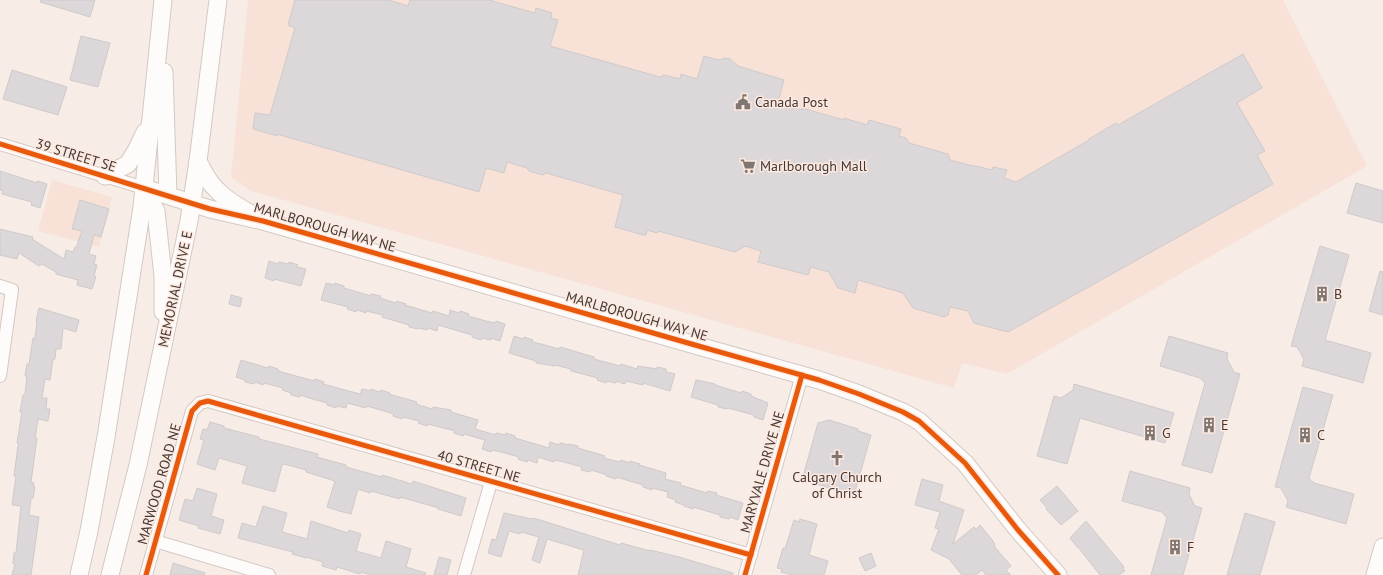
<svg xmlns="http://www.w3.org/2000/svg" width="1383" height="575" font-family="'PT Sans',sans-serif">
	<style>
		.built { fill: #f8e2d7 }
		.building { fill: #dcd7d8; stroke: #cfcacb }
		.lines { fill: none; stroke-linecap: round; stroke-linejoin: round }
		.street-casing { stroke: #d3c9c4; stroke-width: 14 }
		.secondary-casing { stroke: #d3c9c4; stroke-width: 19 }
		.street { stroke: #fefcfb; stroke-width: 12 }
		.secondary { stroke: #fefcfb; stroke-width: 17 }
		.cycleway-casing { stroke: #fde9e0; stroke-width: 8 }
		.cycleway { stroke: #e8590c; stroke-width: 5 }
		.labels { text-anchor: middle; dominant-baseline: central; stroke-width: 3; stroke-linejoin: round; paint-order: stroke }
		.poi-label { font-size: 14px; fill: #423834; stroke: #fde9e0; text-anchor: start }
		.street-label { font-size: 14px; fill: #423834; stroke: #fde9e0 }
	</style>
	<rect width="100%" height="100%" fill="#f7ece6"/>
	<g class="built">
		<path d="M248 0H1283L1367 166 1007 374 962 363 954 388 251 191 231 177Z"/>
		<path d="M52 180 112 197 99 247 38 231Z"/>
	</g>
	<g class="building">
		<path d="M41 0H95L90 17 40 2Z"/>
		<path d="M295 0H389L408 6 410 0H489L535 13 536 8 552 13 551 18 558 20 550 46 660 77 664 75 680 79 681 74 697 79 704 56 719 60 725 58 730 59 738 66 784 80 777 106 789 109 794 108 802 110V108L844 120V118L867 125 869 120 901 129 899 136 906 138 909 143 948 154 950 160 973 166H976L992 170 993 167 1007 170 1004 178 1016 182 1089 140V139L1116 123 1118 125 1243 54 1262 88 1237 103 1265 151 1257 155 1273 184 1008 332 974 323 968 311 950 307 948 315 944 317 913 308 903 293 858 280 855 293 838 288 829 272 811 267 808 275 758 262 761 251 745 246 735 252 658 231 657 233 647 230 646 235H643L615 227 623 195 546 173 543 175 529 171 527 168 507 162 504 173 486 168 479 192 277 134V136L253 129 255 113 270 115 295 28 288 25Z"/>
		<path d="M81 36 110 43 98 87 70 80Z"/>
		<path d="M12 70 67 87 58 115 3 99Z"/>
		<path d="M0 171 37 183V181L47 184 40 208 31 205 32 202 2 194 3 191 0 190Z"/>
		<path d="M1356 183 1383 191V223L1347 213Z"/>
		<path d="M80 200 109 209 101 237 94 235 89 254 96 256 94 264 97 265 94 276 96 277 92 289 77 285 78 280 56 274V272L42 264 39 266 19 253 17 259 0 255V229L33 237 32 239 64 259 66 250 73 252 75 247 76 248 82 231 72 229Z"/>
		<path d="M1320 246 1349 255 1325 340 1371 353 1363 383 1302 366 1304 359 1297 347 1291 346Z"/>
		<path d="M269 261 278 264 279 262 288 264 289 262 298 265 297 267 306 269 301 286 274 279V281L265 278Z"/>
		<path d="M1380 271 1383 272V315L1369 311Z"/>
		<path d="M326 283 335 285V283L344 286V288L371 296V294L381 296 380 298 396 303 397 301 406 304 405 305 432 313 433 311 449 316 450 310 459 313 460 311 469 314 468 316 486 321 495 323 496 321 505 324 500 341 491 338V340L482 338 481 340 472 337V335L438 325 437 331 428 328 427 330 418 328V329L409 327V325L382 317 383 315 366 311V313L357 310 356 312 347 309 348 307 321 300Z"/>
		<path d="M231 295 242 298 240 307 229 304Z"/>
		<path d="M39 308 79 320 76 332 63 328 61 349H56L55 359H53L50 380 45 379 42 398H47L46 409H50L48 421 38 419 35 438H37L31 482 34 483 33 487H35L33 498H31L29 515 39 517 31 575H12L15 564H13L14 553H16L21 506 12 505 16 476H14L18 446 19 444 17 443 22 412H20L23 395H25L27 376H25L27 364H29L33 338 35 339 37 321H36Z"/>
		<path d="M514 336 523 339 524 337 533 340 532 342 541 344 559 349 560 347 594 357V359L620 366 621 364 637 369 638 366 657 369V367L666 369V372L675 374 670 391 643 383V385L626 381 625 384 616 381V383L607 381 606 383 597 380 598 378 571 371V369L555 365V366L536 363V361L509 353Z"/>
		<path d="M1169 336 1228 353 1227 359 1234 372 1240 374 1212 473 1182 465 1205 383 1200 378 1160 366Z"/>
		<path d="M241 360 268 368 269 366 278 369V371L314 381 315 379 324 382 323 384 360 394 362 389 371 391V389L380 392 381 390 390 393 389 394 417 402 416 404 432 409 433 407 451 410V412L478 420 475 429 496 435V433L505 435 506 433 515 436V438L549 448 550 442 559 445 560 443 569 445V444L578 446V448L605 456 604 458 620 462 621 460 630 463V461L640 464 639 465 666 473 665 479 681 483 680 485 707 493 708 491 717 493 716 495 743 503 738 520 730 517 729 519 720 517V515L693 507V509L684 506V505L675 502 676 500 667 497 668 492 652 488V490L643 487V485L616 477V479L606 476 607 475 591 470 590 472 581 470 582 467 564 462 555 460 554 462 538 457 537 463 528 460 527 462 518 459 519 457 501 452 492 450 491 452 482 449 485 440 464 434 463 436 454 433 455 431 428 424 427 426 418 423 419 421 403 417 402 419 393 416 394 414 367 406 366 408 347 403 346 408 337 406 336 408 327 405V403L309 398 301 395 300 397 291 395V393L282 390 283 388 264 383 263 385 255 382 254 384 245 382V380L236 377Z"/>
		<path d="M696 380 715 384V385L741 393 742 391 751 394V396L768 403 763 420 754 417V415L728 408 727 409 718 407V405L691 397Z"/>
		<path d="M1074 384 1174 413 1165 443 1080 418 1067 464 1037 456 1054 396 1061 398 1073 390Z"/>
		<path d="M1303 387 1333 395 1309 478 1314 483 1354 494 1346 524 1286 507 1288 501 1281 488 1275 487Z"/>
		<path d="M829 420 858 429V431L871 435 854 495 802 480 818 423Z"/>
		<path d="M210 422 224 426V428L259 437V439L318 454 317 457 346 465V467L382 477V475L412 484 413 481 466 498 461 516 438 509 439 508 400 497V499L371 491 370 493 358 489 351 514 339 511 327 507 335 481 306 472V470L284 464 282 465 275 492 242 483 247 466 219 458 215 470 197 464 204 440 200 439 203 429 207 430Z"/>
		<path d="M1130 471 1190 488 1189 494 1195 506 1202 508 1183 575H1151L1167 518 1162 512 1122 501Z"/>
		<path d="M922 479 943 485 939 501 964 510 953 544 974 527 976 529 980 525 993 541 995 545 994 546 1011 566 1006 570 1011 575H986L982 570 976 575H962L949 559 931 550 939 529 935 528 940 512 915 505Z"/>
		<path d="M1057 486 1078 511 1061 525 1046 509 1047 508 1040 500Z"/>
		<path d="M197 488 217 494 211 516 224 520 220 534 198 528 199 526 179 520 185 499 193 501Z"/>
		<path d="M263 506 287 513 282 532 307 539 311 521 348 533 349 530 361 534 356 551 381 558 386 541 411 549 406 567 426 573 425 575H371L361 572 360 574 337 567 336 570 322 566 323 562 306 557V558L292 554 293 552 238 538 242 523 256 527Z"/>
		<path d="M504 513 532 519 533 518 540 520 620 545 621 543 650 551V550L679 557 733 573V575H578L584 550 547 539 540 563 532 560 539 537 521 532 520 534 509 531 501 557 488 553 492 539 496 540Z"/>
		<path d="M1245 513 1275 522 1260 575H1227Z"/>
		<path d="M800 519 817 524 809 555 828 561 824 575H792L781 572 782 569 777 568 783 548 785 549 794 520 799 522Z"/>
		<path d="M1086 521 1124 567 1123 568 1125 571 1119 575H1100L1078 547H1077L1070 538Z"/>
		<path d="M871 553 876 566 865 571 859 558Z"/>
		<path d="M439 557 451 560 447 575H434Z"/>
		<path d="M173 563 205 573 204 575H170Z"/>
	</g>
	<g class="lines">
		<g class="street-casing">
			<g id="street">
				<path d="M0 144 144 188"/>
				<path d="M0 286 12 290 0 376"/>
				<path d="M155 541 269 575"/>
				<path d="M146 575 192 411 200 403 208 401 751 555"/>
				<path d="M464 575 491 482"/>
				<path d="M745 575 802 375"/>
			</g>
		</g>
		<g class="secondary-casing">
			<g id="secondary">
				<path d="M164 72 168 195"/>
				<path d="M198 161C203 171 208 182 217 190 226 200 239 207 251 214"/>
				<path d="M105 176 128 164 137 149 145 132"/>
				<path d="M144 188 210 209 263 221 695 345 819 380 859 394 903 412 919 421 965 463 1018 530 1058 575"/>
				<path d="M144 188 156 211 163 276V312"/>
				<path d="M79 575 89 531 106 437 142 207 163 0"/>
				<path d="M110 575 138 465 189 221 198 161 218 0"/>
				<path d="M1375 575 1383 547"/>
			</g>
		</g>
		<use href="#street" class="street"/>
		<use href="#secondary" class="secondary"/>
		<g class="cycleway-casing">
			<g id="cycleway">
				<path d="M0 144 210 209 263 221 695 345 819 380 859 394 903 412 919 421 965 463 1018 530 1058 575"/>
				<path d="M146 575 192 411 200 403 208 401 751 555"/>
				<path d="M745 575 802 375"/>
			</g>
		</g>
		<use href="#cycleway" class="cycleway"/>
	</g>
	<defs>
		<g id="civic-bare" transform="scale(1.2)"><path d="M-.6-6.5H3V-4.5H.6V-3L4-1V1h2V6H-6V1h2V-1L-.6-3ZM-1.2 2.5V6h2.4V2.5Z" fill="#817772" stroke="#fde9e0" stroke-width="2.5" paint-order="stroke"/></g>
		<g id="supermarket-bare" transform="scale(1.2)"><path d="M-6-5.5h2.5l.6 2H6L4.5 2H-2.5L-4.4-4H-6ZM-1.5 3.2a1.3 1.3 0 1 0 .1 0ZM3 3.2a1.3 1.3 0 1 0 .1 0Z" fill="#817772" stroke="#fde9e0" stroke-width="2.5" paint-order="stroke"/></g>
		<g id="building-bare" transform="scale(1.2)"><path d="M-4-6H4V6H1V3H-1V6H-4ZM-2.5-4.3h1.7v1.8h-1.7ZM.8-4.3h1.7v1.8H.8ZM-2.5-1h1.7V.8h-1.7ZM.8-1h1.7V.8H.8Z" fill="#817772" stroke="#fde9e0" stroke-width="2.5" paint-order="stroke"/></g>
		<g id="church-bare" transform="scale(1.2)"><path d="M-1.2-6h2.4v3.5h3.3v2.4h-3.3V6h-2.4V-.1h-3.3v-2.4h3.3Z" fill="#817772" stroke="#fde9e0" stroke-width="2.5" paint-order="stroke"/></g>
	</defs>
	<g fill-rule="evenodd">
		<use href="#civic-bare" x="743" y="102"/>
		<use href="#supermarket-bare" x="748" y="166"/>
		<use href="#building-bare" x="1322" y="294"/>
		<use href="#building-bare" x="1209" y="425"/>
		<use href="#building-bare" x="1150" y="433"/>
		<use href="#building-bare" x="1305" y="435"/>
		<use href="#church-bare" x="837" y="458"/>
		<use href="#building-bare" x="1175" y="547"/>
	</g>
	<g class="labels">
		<g class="poi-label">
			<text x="755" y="102">Canada Post</text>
			<text x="760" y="166">Marlborough Mall</text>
			<text x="1334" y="294">B</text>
			<text x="1221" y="425">E</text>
			<text x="1162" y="433">G</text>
			<text x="1317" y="435">C</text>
			<text x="837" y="477" text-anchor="middle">Calgary Church<tspan x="837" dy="16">of Christ</tspan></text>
			<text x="1187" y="547">F</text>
		</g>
		<g class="street-label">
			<text transform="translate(76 155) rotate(17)">39 STREET SE</text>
			<text transform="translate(325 227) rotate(16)">MARLBOROUGH WAY NE</text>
			<text transform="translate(175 289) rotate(-78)">MEMORIAL DRIVE E</text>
			<text transform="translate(637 316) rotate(16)">MARLBOROUGH WAY NE</text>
			<text transform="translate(479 466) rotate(16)">40 STREET NE</text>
			<text transform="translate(762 472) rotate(-74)">MARYVALE DRIVE NE</text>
			<text transform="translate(159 484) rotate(-74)">MARWOOD ROAD NE</text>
		</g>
	</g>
</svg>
